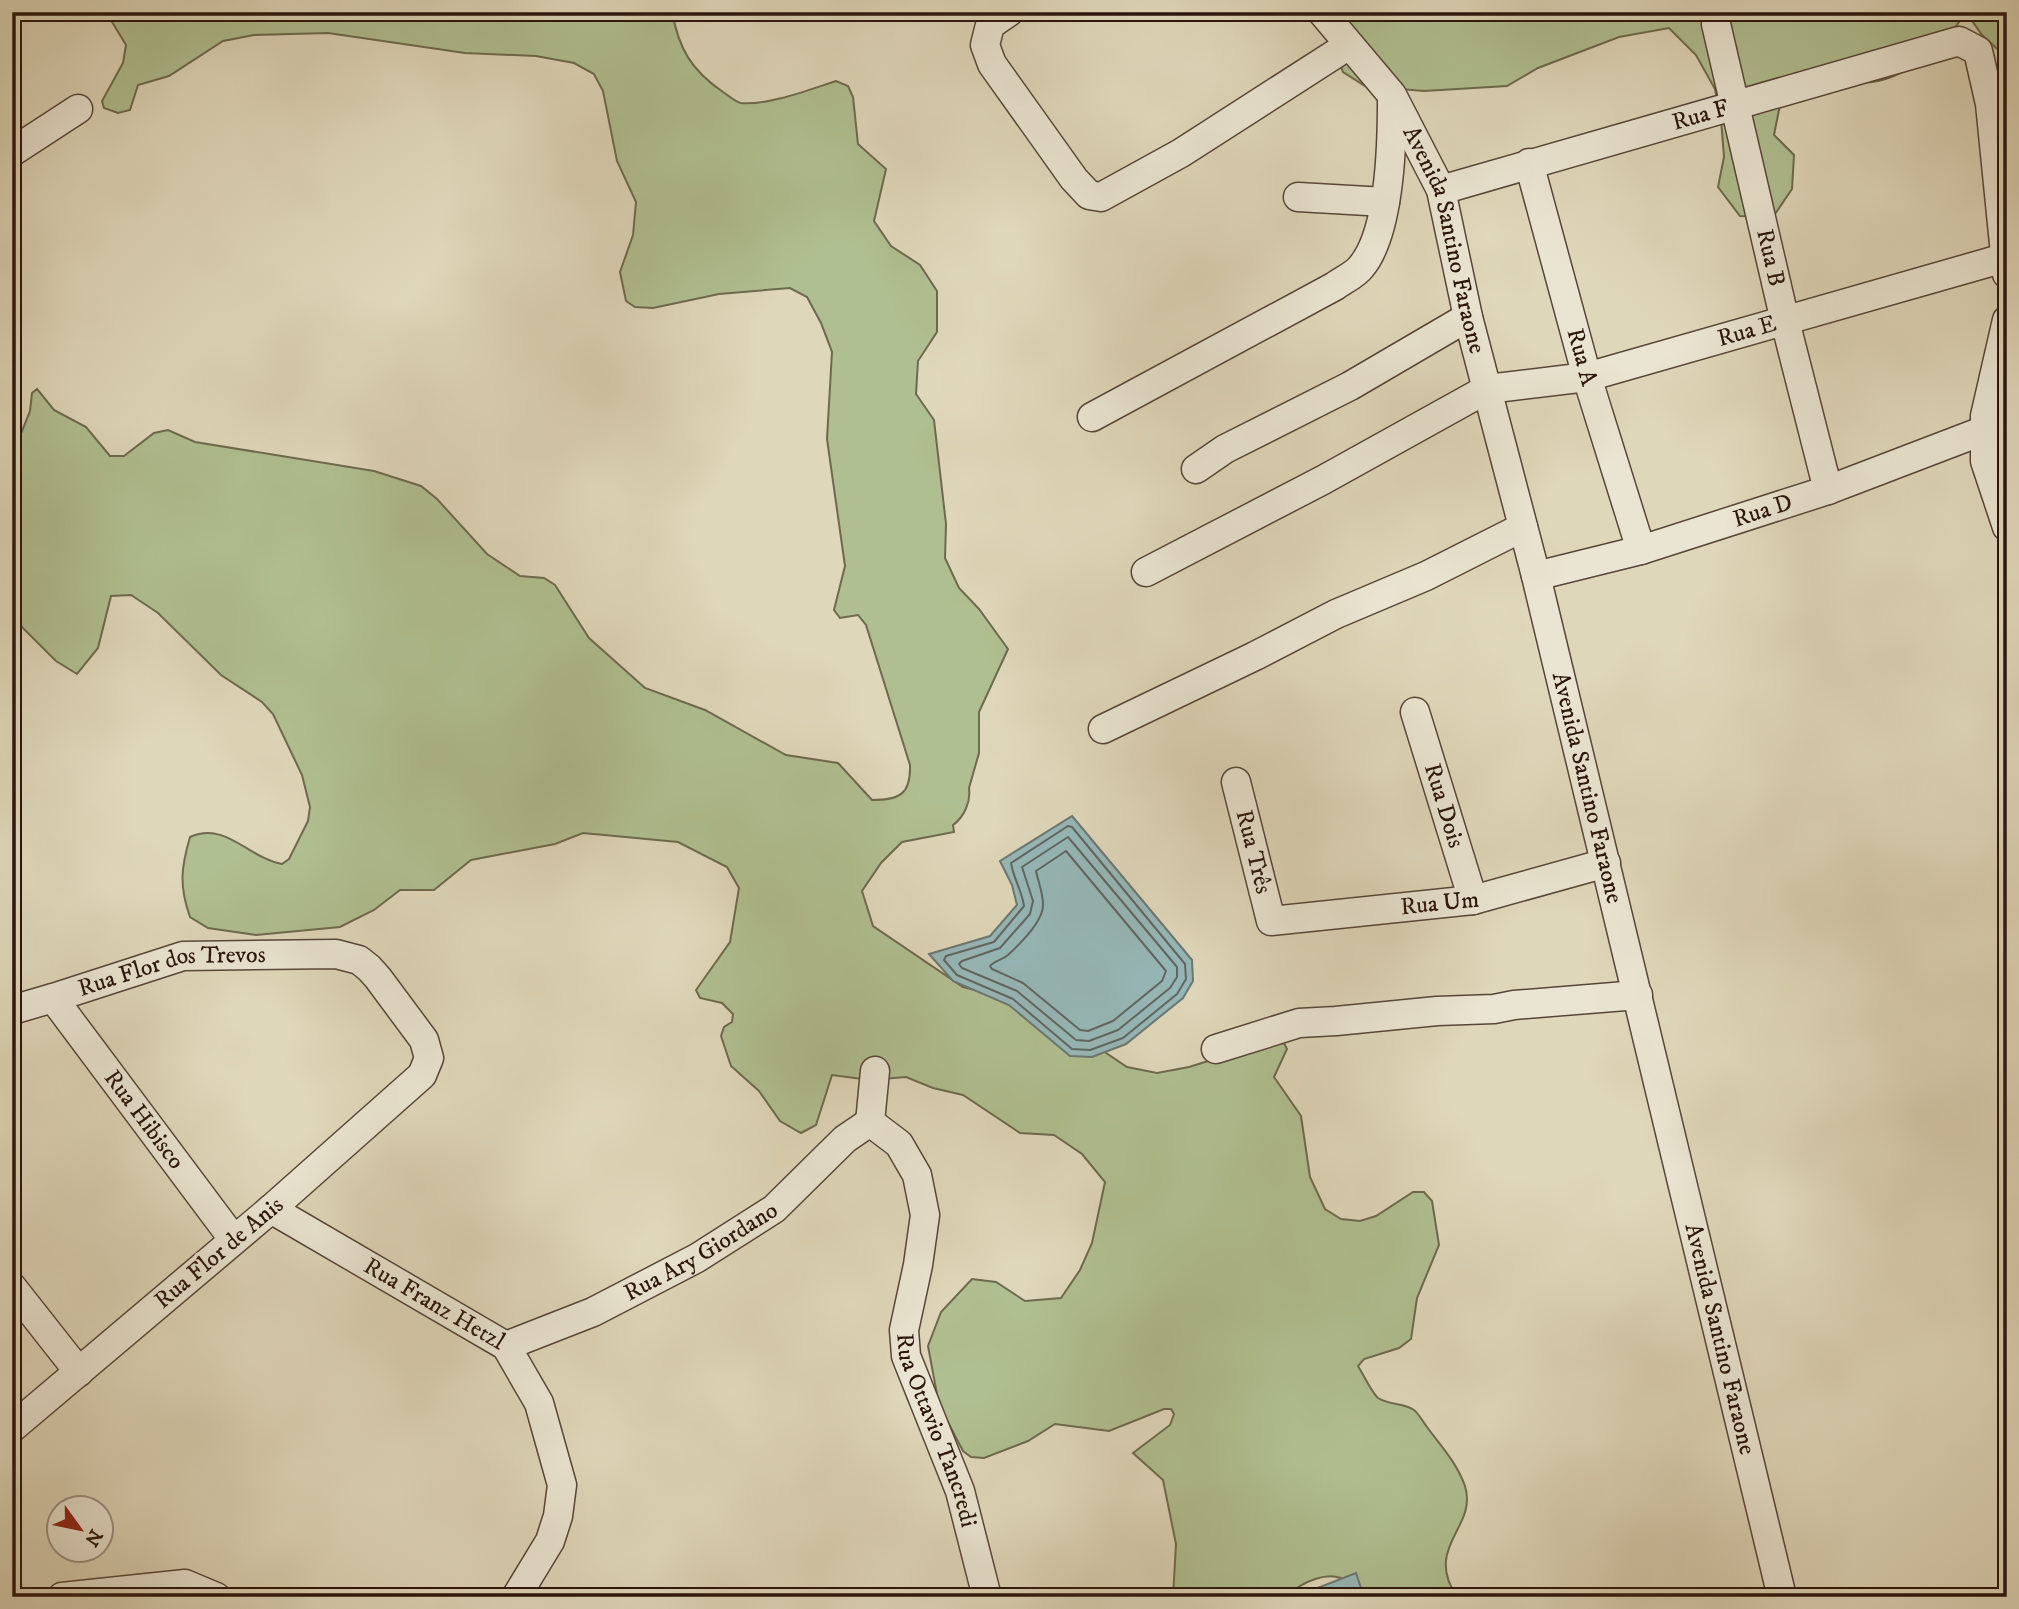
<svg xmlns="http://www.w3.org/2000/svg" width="2019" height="1609" font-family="'IM FELL DW Pica',serif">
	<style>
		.green { fill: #b0bf91; stroke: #6d6a4e; stroke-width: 2 }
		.water { fill: #96b8b8; stroke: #6b7773; stroke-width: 2 }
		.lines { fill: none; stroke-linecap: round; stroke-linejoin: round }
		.shore { stroke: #606662; stroke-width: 2 }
		.minor-casing { stroke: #574638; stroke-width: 31 }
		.minor { stroke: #eae5d2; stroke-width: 28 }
		.labels { text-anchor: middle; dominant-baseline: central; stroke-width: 7; stroke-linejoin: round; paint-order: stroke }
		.street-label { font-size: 24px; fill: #2a150c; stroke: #eae5d2 }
	</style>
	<rect width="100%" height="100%" fill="#dfd7ba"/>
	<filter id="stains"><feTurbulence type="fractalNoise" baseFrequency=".00286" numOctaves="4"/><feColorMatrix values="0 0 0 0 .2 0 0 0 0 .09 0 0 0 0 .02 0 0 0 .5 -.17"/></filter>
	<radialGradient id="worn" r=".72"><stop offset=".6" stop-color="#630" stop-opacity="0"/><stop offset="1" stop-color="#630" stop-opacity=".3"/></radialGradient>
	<g class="green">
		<path d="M106 12H672C679 49 691 70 723 92 728 95 735 102 741 103 767 106 811 89 836 81L848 86 853 97 858 144 886 169 874 221 891 246 920 265 937 291V332L918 361 916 394 934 420 946 524 945 558 959 588 979 609 1008 649 979 712V753L969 788C971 802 964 817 953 825L954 832 902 842 881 863 862 891 873 926 963 987 998 996 1081 1036 1127 1067 1157 1073 1189 1067 1224 1056 1247 1045 1284 1043 1287 1049 1274 1077 1301 1116 1310 1177 1325 1209 1341 1219 1360 1221 1376 1216 1413 1192H1424L1432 1201 1439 1245 1417 1298 1411 1339 1399 1348 1364 1359 1358 1366C1363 1374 1372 1393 1378 1398 1388 1405 1405 1403 1414 1410 1419 1414 1423 1422 1427 1427 1441 1446 1457 1463 1465 1486 1478 1528 1423 1546 1457 1597H1345L1349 1583C1331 1567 1300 1583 1286 1597H1173L1176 1544 1163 1480 1133 1453 1170 1425 1174 1414 1171 1409H1164L1109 1431 1055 1424 1028 1441 984 1458 971 1457 963 1451 939 1405 928 1346 941 1312 972 1279 996 1282 1025 1301 1061 1298 1080 1270 1092 1243 1105 1182 1082 1154 1054 1135 1020 1133 963 1095 933 1088 906 1077 870 1080 832 1075 816 1125 801 1133 780 1121 759 1091 731 1066 721 1036 724 1027 732 1022 733 1014 722 1003 700 998 696 990 730 942 739 888 727 867 678 842 583 833 555 844 471 860 434 890H400L374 910 340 927 256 935 208 928 190 917C179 886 181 868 190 837 226 821 248 858 282 864L289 859 308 821 310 807 302 775 273 714 262 702 221 675 158 613 131 595 111 596 98 648 77 674 56 661 12 617V456L30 411 32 393 37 389 54 410 86 427 110 456H124L154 433 168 430 195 442 374 471 421 486 437 499 487 554 520 576 544 578 555 585 589 638 645 688 705 710 786 755 838 763 872 800C900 800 911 794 910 765L866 625 858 615 840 618 834 610 845 566 827 439 832 352 821 323 807 297 790 288 719 294 653 308 635 307 626 301 620 272 633 235 636 202 617 161 603 91 594 74 574 63 536 56 465 53 328 33 254 35 223 41 169 76 138 85 130 110 118 113 104 108 102 101 123 63 126 45Z"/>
		<path d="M1315 12H1964C1951 43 1905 78 1872 82 1859 84 1846 77 1834 78 1825 79 1790 99 1780 105L1774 135 1794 155 1792 189 1773 217 1740 216 1718 187 1724 157 1721 120 1715 89 1696 55 1669 28 1619 37 1538 68 1507 86 1424 91 1365 86 1343 72 1326 26Z"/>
		<path d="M1966 12H2007V58L1982 35Z"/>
	</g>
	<g class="water">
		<path d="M1072 816 1192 960 1193 981 1183 998 1126 1044 1092 1057 1070 1056 1009 1005 953 981 929 954 990 936 1017 905 1012 885 1000 861Z"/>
		<path d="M1356 1573 1364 1597H1304L1312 1590Z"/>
	</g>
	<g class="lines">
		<g class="shore">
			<path d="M1068 826 1072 827 1185 964 1186 979 1177 994 1123 1038 1090 1050 1072 1049 1013 999 957 975 944 960 946 956 994 942 1024 906C1022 891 1013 877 1011 863Z"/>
			<path d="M1068 837 1177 967V977L1170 988 1118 1030 1089 1041 1076 1040 1017 991 962 968 959 964 962 961 1000 948 1030 914 1033 901 1022 867Z"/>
			<path d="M1066 851 1166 971 1162 981 1113 1021 1088 1031 1080 1030 1023 983 992 969 990 966C994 961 1002 960 1008 955 1020 944 1044 920 1043 904 1043 893 1038 881 1036 871Z"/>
		</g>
		<g class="minor-casing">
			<g id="minor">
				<path d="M1009 12 990 25 985 45 992 64 1074 179 1089 195 1101 197 1181 153 1349 45"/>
				<path id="s1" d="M1322 12 1392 95 1441 190 1468 317 1536 576 1782 1597"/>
				<path id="s2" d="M1716 24 1785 321 1828 490"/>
				<path d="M12 152 78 109"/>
				<path id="s3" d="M1529 163 1587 377 1641 550"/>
				<path id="s4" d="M1441 190 1959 41 1978 51 1990 104 2007 274"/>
				<path d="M1298 197 1385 202"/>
				<path d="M2007 320 1985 416V461L2007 527"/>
				<path d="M1092 417 1335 286C1343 280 1355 275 1361 267 1390 233 1392 144 1392 102"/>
				<path d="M1196 469 1225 449 1350 386 1468 317"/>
				<path id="s5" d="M1146 572 1323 480 1487 389 1587 377 2004 258"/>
				<path id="s6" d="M1536 576 1641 550 1828 490 1985 430"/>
				<path id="s7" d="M1415 712 1473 900"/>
				<path d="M1103 729 1255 656 1336 614 1426 576 1523 527"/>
				<path id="s8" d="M1236 782 1271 921 1473 900 1606 863"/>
				<path id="s9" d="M53 998 234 1240"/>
				<path id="s10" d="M12 1010 53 998 183 956 336 954 359 960 369 968 378 978 424 1040 429 1058 422 1075 271 1209 12 1428"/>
				<path d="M1216 1049 1299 1023 1336 1021 1437 1011 1494 1009 1514 1005 1638 995"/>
				<path id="s11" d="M875 1071 870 1122 899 1144 917 1175 925 1215 918 1265 904 1330 906 1356 960 1491 987 1597"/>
				<path id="s12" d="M271 1209 506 1346 539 1403 562 1485 558 1516 550 1541 516 1597"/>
				<path d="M12 1287 79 1372"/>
				<path id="s13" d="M506 1346 593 1312 697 1258 774 1209 845 1139 870 1122"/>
				<path d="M62 1597 185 1584 216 1597"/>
			</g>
		</g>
		<use href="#minor" class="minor"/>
	</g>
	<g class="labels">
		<g class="street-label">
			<text stroke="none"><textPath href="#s4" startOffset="270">Rua F</textPath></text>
			<text stroke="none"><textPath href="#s1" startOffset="264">Avenida Santino Faraone</textPath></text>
			<text stroke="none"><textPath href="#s2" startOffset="240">Rua B</textPath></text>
			<text stroke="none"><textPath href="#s5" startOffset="654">Rua E</textPath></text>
			<text stroke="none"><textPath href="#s3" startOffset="201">Rua A</textPath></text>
			<text stroke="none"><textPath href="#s6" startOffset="236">Rua D</textPath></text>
			<text stroke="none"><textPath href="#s1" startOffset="831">Avenida Santino Faraone</textPath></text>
			<text stroke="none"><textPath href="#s7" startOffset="98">Rua Dois</textPath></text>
			<text stroke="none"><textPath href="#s8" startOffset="72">Rua Três</textPath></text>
			<text stroke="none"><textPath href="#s8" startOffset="313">Rua Um</textPath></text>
			<text stroke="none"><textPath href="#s10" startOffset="166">Rua Flor dos Trevos</textPath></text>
			<text stroke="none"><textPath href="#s9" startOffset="152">Rua Hibisco</textPath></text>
			<text stroke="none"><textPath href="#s13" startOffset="217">Rua Ary Giordano</textPath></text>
			<text transform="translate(219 1253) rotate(-40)">Rua Flor de Anis</text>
			<text stroke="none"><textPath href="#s12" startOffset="189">Rua Franz Hetzl</textPath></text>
			<text stroke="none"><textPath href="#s1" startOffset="1398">Avenida Santino Faraone</textPath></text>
			<text stroke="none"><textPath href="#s11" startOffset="387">Rua Ottavio Tancredi</textPath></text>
		</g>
	</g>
	<rect width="2019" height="1609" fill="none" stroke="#dfd7ba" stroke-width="42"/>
	<rect x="14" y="14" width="1991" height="1581" fill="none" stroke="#2a150c" stroke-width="3.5"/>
	<rect x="21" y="21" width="1977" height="1567" fill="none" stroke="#2a150c" stroke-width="2"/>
	<g transform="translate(80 1529) rotate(123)"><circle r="33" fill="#eae5d2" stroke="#9d9283" stroke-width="2"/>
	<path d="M0-5L12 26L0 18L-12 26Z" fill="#8f2418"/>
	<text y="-10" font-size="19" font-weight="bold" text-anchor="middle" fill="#2a150c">N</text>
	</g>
	<rect width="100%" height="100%" filter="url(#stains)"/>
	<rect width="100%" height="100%" fill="url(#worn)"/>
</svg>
